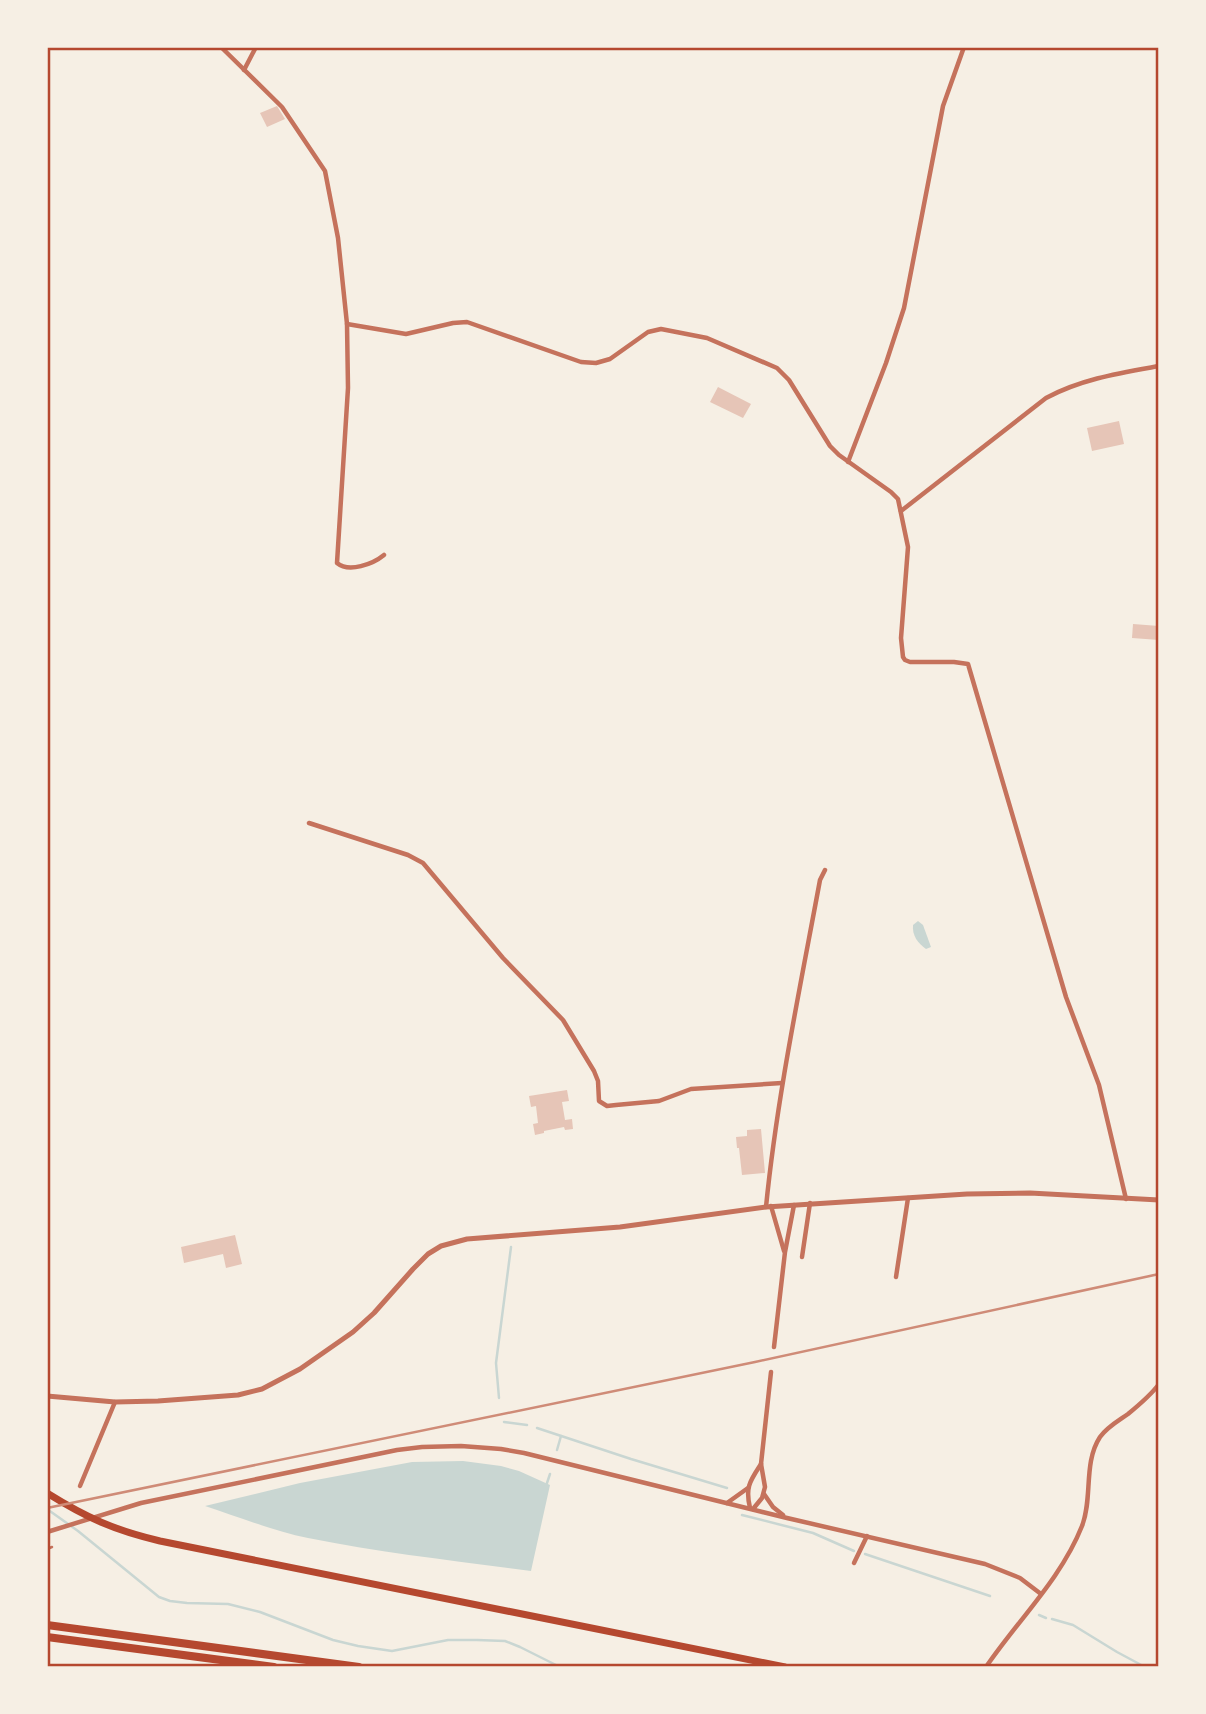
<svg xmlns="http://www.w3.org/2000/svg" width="1206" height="1714" font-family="'IBM Plex Sans',sans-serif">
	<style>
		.water { fill: #c9d6d2 }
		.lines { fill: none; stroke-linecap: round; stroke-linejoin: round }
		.stream { stroke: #c9d6d2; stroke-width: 2.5 }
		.building { fill: #e6c5b7 }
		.service { stroke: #c5725c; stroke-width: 2.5 }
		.minor { stroke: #c5725c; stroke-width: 4.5 }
		.tertiary { stroke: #c5725c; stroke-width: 5 }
		.primary { stroke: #b5482f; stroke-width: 7 }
		.motorway { stroke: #b5482f; stroke-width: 8 }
		.rail { stroke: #cf8b77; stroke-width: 2.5 }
		.neatline { fill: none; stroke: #b5482f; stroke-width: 2.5 }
	</style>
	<rect width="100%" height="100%" fill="#f6efe4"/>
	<g class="water">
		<path d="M918 921 923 925 931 947 926 949C918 943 912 936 913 925Z"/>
		<path d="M463 1461 501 1466 519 1471 550 1485 531 1571C457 1561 382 1553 308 1538 273 1531 239 1517 205 1506L300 1483 412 1462Z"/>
	</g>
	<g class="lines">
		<g class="stream">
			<path d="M499 1398 496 1363 511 1247"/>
			<path d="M504 1422 527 1425"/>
			<path d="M537 1428 631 1459 727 1488"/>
			<path d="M557 1450 561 1436"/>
			<path d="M547 1483 550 1474"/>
			<path d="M47 1509 78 1531 159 1597 170 1601 187 1603 228 1604 260 1612 333 1640 358 1646 392 1651 448 1640H477L505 1641 520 1647 560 1667"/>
			<path d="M742 1515 813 1533 854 1551"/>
			<path d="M865 1554 990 1596"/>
			<path d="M1039 1615 1046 1618"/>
			<path d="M1052 1619 1073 1625 1117 1652 1145 1667"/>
		</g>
	</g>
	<g class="building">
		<path d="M277 106 285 119 267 127 260 113Z"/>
		<path d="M718 387 751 404 743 418 710 402Z"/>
		<path d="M1119 421 1124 444 1092 451 1087 428Z"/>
		<path d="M1133 624 1159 626V640L1132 638Z"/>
		<path d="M567 1090 569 1101 562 1102 565 1120 572 1119 573 1129 565 1130 564 1127 544 1131V1133L535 1135 533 1124 538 1123 536 1106 531 1107 529 1096Z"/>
		<path d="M761 1129 765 1173 742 1175 739 1148H737L736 1137 747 1136V1130Z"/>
		<path d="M235 1235 242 1264 226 1268 223 1254 184 1263 181 1247Z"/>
	</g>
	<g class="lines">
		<path class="service" d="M47 1549 52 1547"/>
		<g class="minor">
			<path d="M221 47 282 107 325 171 338 238 347 324 348 388 337 563C349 573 373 564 384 555"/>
			<path d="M244 70 256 47"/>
			<path d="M347 324 406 334 453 323 467 322 581 362 596 363 610 359 648 332 661 329 707 338 777 368 789 380 830 446 839 455 891 492 898 499 908 547 901 638 903 657 905 660 910 662H954L968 664 1066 997 1099 1085 1126 1199"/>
			<path d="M848 462 886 363 904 308 943 106 964 47"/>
			<path d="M901 511 1046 398C1081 379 1120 373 1159 366"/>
			<path d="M309 823 408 855 423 863 503 958 563 1020 594 1071 598 1081 599 1101 607 1106 616 1105 659 1101 691 1089 782 1083"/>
			<path d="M771 1206 784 1251"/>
			<path d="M766 1207C777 1097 800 988 820 880L825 870"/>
			<path d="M802 1257 810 1203"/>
			<path d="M896 1277 908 1198"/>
			<path d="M774 1347 785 1252 794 1205"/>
			<path d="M80 1486 115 1402"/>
			<path d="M764 1494 773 1507 783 1515"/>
			<path d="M727 1503 748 1488"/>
			<path d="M750 1508C745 1487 750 1481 761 1464"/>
			<path d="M753 1509 762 1498 765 1487 761 1464 771 1372"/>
			<path d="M47 1532 141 1503 397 1450 422 1447 461 1446 501 1449 524 1453 787 1518 985 1564 1020 1578 1041 1594"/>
			<path d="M854 1563 867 1536"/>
			<path d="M986 1667C1018 1620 1061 1579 1082 1526 1093 1498 1083 1463 1100 1437 1107 1427 1118 1421 1128 1414 1139 1405 1151 1395 1159 1384"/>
		</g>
		<path class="tertiary" d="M47 1396 115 1402 158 1401 238 1395 262 1389 300 1369 353 1332 374 1313 413 1269 428 1254 441 1246 467 1239 620 1227 766 1207 967 1194 1030 1193 1159 1200"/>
		<path class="primary" d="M47 1493C87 1518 114 1530 160 1541L785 1667"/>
		<g class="motorway">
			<path d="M47 1625 359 1667"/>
			<path d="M47 1637 274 1667"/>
		</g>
		<path class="rail" d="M47 1508 755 1362 1159 1274"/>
	</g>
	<rect width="1206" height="1714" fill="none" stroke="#f6efe4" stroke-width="98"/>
	<rect x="49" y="49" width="1108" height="1616" class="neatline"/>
</svg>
